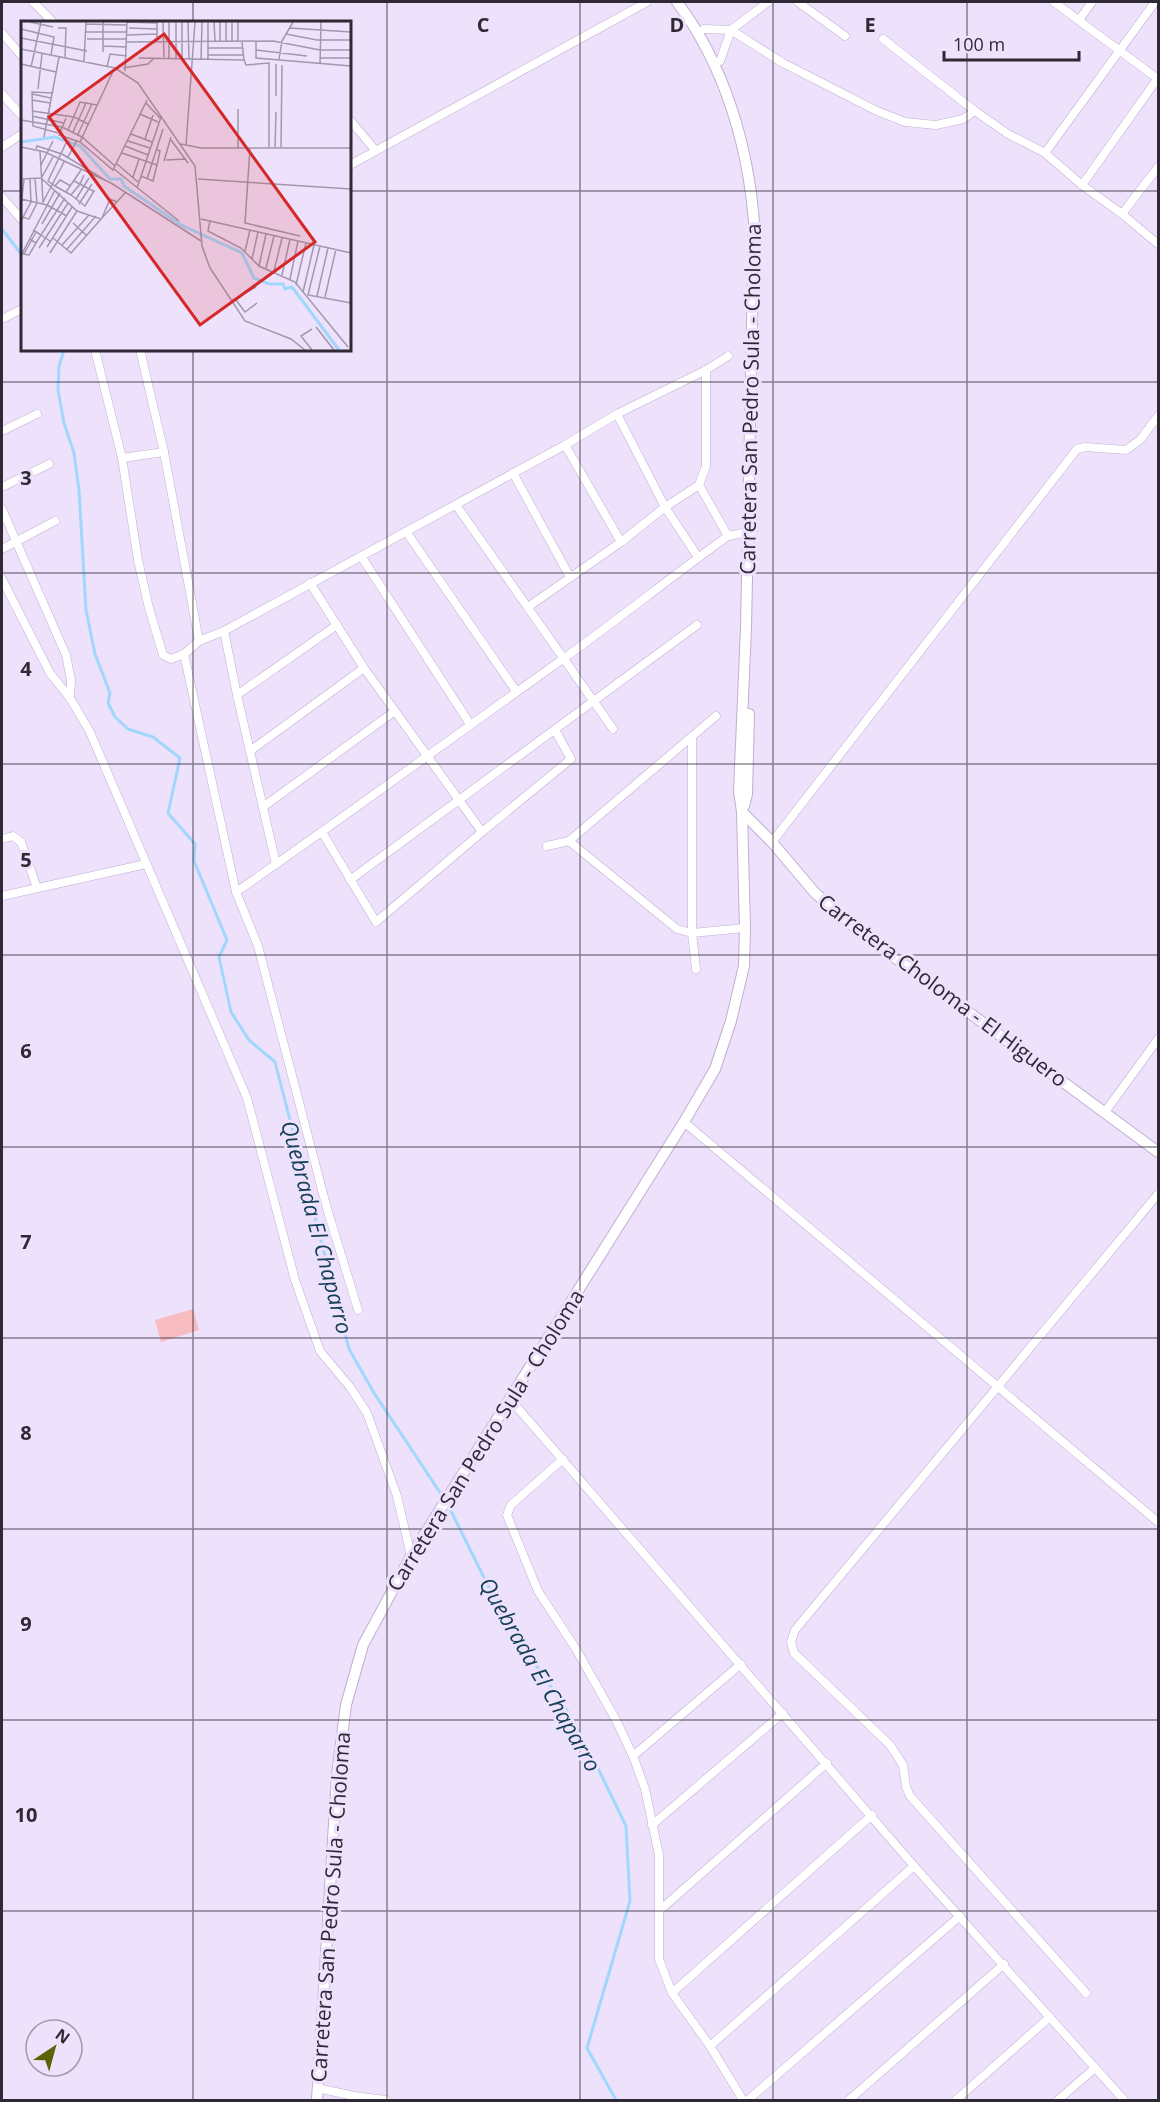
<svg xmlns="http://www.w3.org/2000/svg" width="1160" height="2102" font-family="'Open Sans',sans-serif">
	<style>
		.park { fill: #f7bcbf }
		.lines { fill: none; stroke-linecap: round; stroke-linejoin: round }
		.stream { stroke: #a1d7fd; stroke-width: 3 }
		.street-casing { stroke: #c0b0d0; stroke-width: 9 }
		.secondary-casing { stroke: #c0b0d0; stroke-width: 12 }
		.street { stroke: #fff; stroke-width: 8 }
		.secondary { stroke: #fff; stroke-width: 10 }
		.grid { fill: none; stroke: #2f2935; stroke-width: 1.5; stroke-opacity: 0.55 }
		.labels { text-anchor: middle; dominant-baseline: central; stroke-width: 6; stroke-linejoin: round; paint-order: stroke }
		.street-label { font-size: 21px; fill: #2f2935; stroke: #eee1fc }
		.water-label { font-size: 22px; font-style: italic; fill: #164059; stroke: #eee1fc }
		.inset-river { fill: none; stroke: #a1d7fd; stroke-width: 3 }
		.inset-road { fill: none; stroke: #a297ac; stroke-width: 1.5 }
		.view { fill: #d62828; fill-opacity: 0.15; stroke: #d62828; stroke-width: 3 }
		.inset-edge { fill: none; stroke: #2f2935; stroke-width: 3 }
		.grid-label { font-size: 20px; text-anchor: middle; font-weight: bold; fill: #2f2935; stroke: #eee1fc; stroke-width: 6; stroke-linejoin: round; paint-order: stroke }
	</style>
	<rect width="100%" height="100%" fill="#eee1fc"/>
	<path class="park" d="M193 1309 199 1330 161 1342 155 1320Z"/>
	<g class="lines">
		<g class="stream">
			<path d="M2 229 22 255"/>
			<path d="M64 350 59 366 58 390 64 423 74 453 79 490 86 610 95 654 110 693 108 703 115 717 128 729 153 737 180 758 168 813 195 844 194 861 227 940 219 957 231 1012 249 1040 275 1062 349 1349 374 1393 443 1497"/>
			<path d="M447 1503 506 1622 565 1707 593 1758 626 1826 630 1901 587 2048 616 2100"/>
		</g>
		<g class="street-casing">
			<g id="street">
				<path d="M33 2 53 22"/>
				<path d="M798 2 845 36"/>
				<path d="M1054 2 1158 79"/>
				<path d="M1079 20 1092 2"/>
				<path d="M704 29 731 30 783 63 877 111 905 122 936 125 963 119 975 111"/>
				<path d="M2 33 22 56"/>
				<path d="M883 39 975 111 1008 134 1045 153 1082 185 1122 214 1158 244"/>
				<path d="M720 61 731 30 768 2"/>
				<path d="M2 94 22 116"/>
				<path d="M350 120 375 150"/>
				<path d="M2 147 22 134"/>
				<path d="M1045 153 1155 2"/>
				<path d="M350 165 647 2"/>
				<path d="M1082 185 1158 78"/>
				<path d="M2 197 22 220"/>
				<path d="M1122 214 1158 167"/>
				<path d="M2 319 22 309"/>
				<path d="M95 350 122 458 138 560 149 608 163 655 171 659 184 654 199 641 224 631 565 445 617 414 706 370 728 356"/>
				<path d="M140 350 164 452 199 641"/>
				<path d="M706 370V466L699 485 728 536"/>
				<path d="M617 414 665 507 698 557"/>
				<path d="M2 431 37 414"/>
				<path d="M565 445 621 542"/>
				<path d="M122 458 164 452"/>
				<path d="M513 473 570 577"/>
				<path d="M2 487 49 464"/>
				<path d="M456 505 613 729"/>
				<path d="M2 509 66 655 71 680 70 698"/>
				<path d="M407 533 516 691"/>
				<path d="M2 549 55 521"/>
				<path d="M361 556 470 724"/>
				<path d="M2 579 50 673 70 698 90 732 247 1098 295 1280 320 1351 350 1387 367 1413 397 1496 411 1556"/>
				<path d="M310 583 364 668 482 832 571 759 555 730"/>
				<path d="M528 607 621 542 665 507 699 485"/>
				<path d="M224 631 237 695 276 864"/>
				<path d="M184 654 236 892 258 946 326 1205 358 1310"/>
				<path d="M237 695 337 625"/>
				<path d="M692 737V933L696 969"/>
				<path d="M250 751 364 668"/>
				<path d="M263 807 395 711"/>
				<path d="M322 832 376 922 482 832"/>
				<path d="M2 839 13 836 21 842 37 888"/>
				<path d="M569 841 677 929 692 933 745 928"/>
				<path d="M772 842 1077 449 1085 447 1126 450 1140 440 1158 416"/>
				<path d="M547 846 569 841 716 716"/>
				<path d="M350 880 697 625"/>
				<path d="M236 892C346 816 454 736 563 659 619 619 672 576 728 536L753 531"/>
				<path d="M2 896 146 864"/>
				<path d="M1105 1112 1158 1039"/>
				<path d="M684 1122 1158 1522"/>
				<path d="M510 1399 914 1866 1124 2100"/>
				<path d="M563 1459 511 1505 507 1515 538 1591 576 1649 616 1720 633 1756 645 1789 659 1855V1959L672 1993 710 2046 743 2100"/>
				<path d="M633 1756 741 1664"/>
				<path d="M652 1825 783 1713"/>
				<path d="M660 1910 827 1763"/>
				<path d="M672 1993 872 1815"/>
				<path d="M1086 1993 910 1796 906 1787 903 1765 890 1745 794 1653 791 1642 795 1630 1158 1194"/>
				<path d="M710 2046 914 1866"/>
				<path d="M317 2088 354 2096 357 2100"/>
				<path d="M354 2096 386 2100"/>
				<path d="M748 2100 960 1916"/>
				<path d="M849 2100 1004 1964"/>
				<path d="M956 2100 1050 2017"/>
				<path d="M1058 2100 1095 2068"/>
			</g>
		</g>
		<g class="secondary-casing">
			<g id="secondary">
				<path d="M744 806 747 794 749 714"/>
				<path d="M742 812 772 842 815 893 860 932 1158 1152"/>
				<path d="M317 2100 337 1775 346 1705 363 1645 411 1556 684 1122 715 1069 731 1021 744 966 745 928 742 812 739 791 746 628 754 222C748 145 724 64 677 2"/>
			</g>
		</g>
		<use href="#street" class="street"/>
		<use href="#secondary" class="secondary"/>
	</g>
	<path class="grid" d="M193 2V22M387 2V2100M580 2V2100M773 2V2100M967 2V2100M2 191H22M350 191H1158M193 350V2100M2 382H1158M2 573H1158M2 764H1158M2 955H1158M2 1147H1158M2 1338H1158M2 1529H1158M2 1720H1158M2 1911H1158"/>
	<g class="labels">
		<g class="street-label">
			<text transform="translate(750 399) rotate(-89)">Carretera San Pedro Sula - Choloma</text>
			<text transform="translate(943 990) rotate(37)">Carretera Choloma - El Higuero</text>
			<text transform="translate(485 1440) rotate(-58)">Carretera San Pedro Sula - Choloma</text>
			<text transform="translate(330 1907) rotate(-86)">Carretera San Pedro Sula - Choloma</text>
		</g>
		<g class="water-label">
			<text transform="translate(318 1227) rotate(75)">Quebrada El Chaparro</text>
			<text transform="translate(541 1674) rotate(60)">Quebrada El Chaparro</text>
		</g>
	</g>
	<g transform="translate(21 21)">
		<rect width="330" height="330" fill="#eee1fc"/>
		<path class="inset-river" d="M0 121 34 116 59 125 89 158H100L103 165 160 204 221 232 233 257 248 263H262L264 268 271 266 318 329"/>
		<path class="inset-road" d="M9 1 32 6M106 1 136 2M136 1V20M142 1 143 36M148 1V37M161 1V37M167 1 168 38M193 1 194 20M211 1V20M65 3 105 4M37 7H45L44 36M108 7 136 8M269 7 330 11M0 8 33 16 30 34M65 11H105M265 13 296 19H330M106 14 136 13M0 17 66 30M66 18H106M199 20V1M205 20V1M106 21 252 20 299 29H330M217 21V1M235 21V37L330 45M82 25 106 26M187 27H221M0 28 94 47 117 62 174 145 181 225 189 247 224 300 270 318 284 329M235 29 286 35M82 31V1M187 34H222M118 37 223 39 221 21M155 37V1M299 37H330M187 38V1M258 38 261 20 272 1M180 39 181 1M223 39 225 44 248 42V127M63 41 65 1M0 43 35 51M299 44 300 1M10 46 20 1M86 46 89 33 106 35M102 47 127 43 133 37M104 50 106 1M17 68 21 33M31 72 11 71 12 105 37 112M11 73 30 77M255 75V43M11 79 29 82M125 82 139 97M11 90 53 96 67 103M119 93 137 101M11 95 43 102M45 97 38 114 59 121 92 149 126 79M0 99 41 106 61 116 94 145M47 109 59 81 76 84M52 111 65 82M57 113 71 83M110 113 131 121M23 116 38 36M124 118 132 94M150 119 167 142M107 120 129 127M59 121 94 46M45 122 27 160 34 165 39 159 50 165M160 123 180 127H330M165 124 174 1M104 125 127 134M0 126 24 131 90 162 180 220M260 126 261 44M217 127V88M229 127 224 202 279 215M254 127 255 91M15 128 16 125 41 133 84 159M19 130 22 181M101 132 136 144 139 130 135 128M47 136 56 119M145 139 165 138M143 140 150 116M96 143 117 161M20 144 32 120M93 148 158 200M120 155 132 160 136 144M21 156 32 136M112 156 118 138M0 158 20 157 56 190 80 198 50 232 32 217M126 158 142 108M177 158 330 168M53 160 59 163 72 170H73L64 185 50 174 59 163 63 154M34 165 50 174M116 167 140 96M45 171 60 149M0 178 26 184 46 195M55 178 68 157M21 183 43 141M58 183 71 163M0 186 3 158M0 196 8 198 16 182 14 158M81 197 89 178 96 181M80 198 105 171M180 198 330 232M0 200 10 181 9 158M189 200 187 210 220 227 238 245 274 261 327 326M52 202 66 215M21 203 39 172M12 209 20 214 44 177M8 218 15 222 20 214 29 220M15 222 8 234 1 233 34 169M41 224 68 194M299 225 287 274 330 282M26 226 51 186M18 227 47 182M46 228 75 195M224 230 229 209M29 232 56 190M3 233 15 211M231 238 237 211M238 245 245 213M245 247 253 215M253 250 261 217M261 254 269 218M269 258 277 220M275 264 285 222M282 271 293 224M296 275 307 227M304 276 315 228M214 278 235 266M211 279H215L224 291 236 282M295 306 313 329M291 308 280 315 291 329"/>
		<path class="view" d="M143 13 294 221 179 304 28 96Z"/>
		<rect width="330" height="330" class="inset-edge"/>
	</g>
	<g class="grid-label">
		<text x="483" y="32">C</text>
		<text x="677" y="32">D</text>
		<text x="870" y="32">E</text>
		<text x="26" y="485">3</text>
		<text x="26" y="676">4</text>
		<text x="26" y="867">5</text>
		<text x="26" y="1058">6</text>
		<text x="26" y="1249">7</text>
		<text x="26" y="1440">8</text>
		<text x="26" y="1631">9</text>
		<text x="26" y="1822">10</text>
	</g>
	<rect width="1160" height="2102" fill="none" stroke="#2f2935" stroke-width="6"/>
	<g transform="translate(54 2048) rotate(36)"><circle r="28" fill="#eee1fc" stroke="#a297ac" stroke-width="1.5"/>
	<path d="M0-4.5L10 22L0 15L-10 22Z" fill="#586406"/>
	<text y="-9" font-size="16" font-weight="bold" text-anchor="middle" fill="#2f2935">N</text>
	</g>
	<path d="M944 51v9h135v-9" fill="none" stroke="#2f2935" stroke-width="3"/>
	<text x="953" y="51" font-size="18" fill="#2f2935" stroke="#eee1fc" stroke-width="4.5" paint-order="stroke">100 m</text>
</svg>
